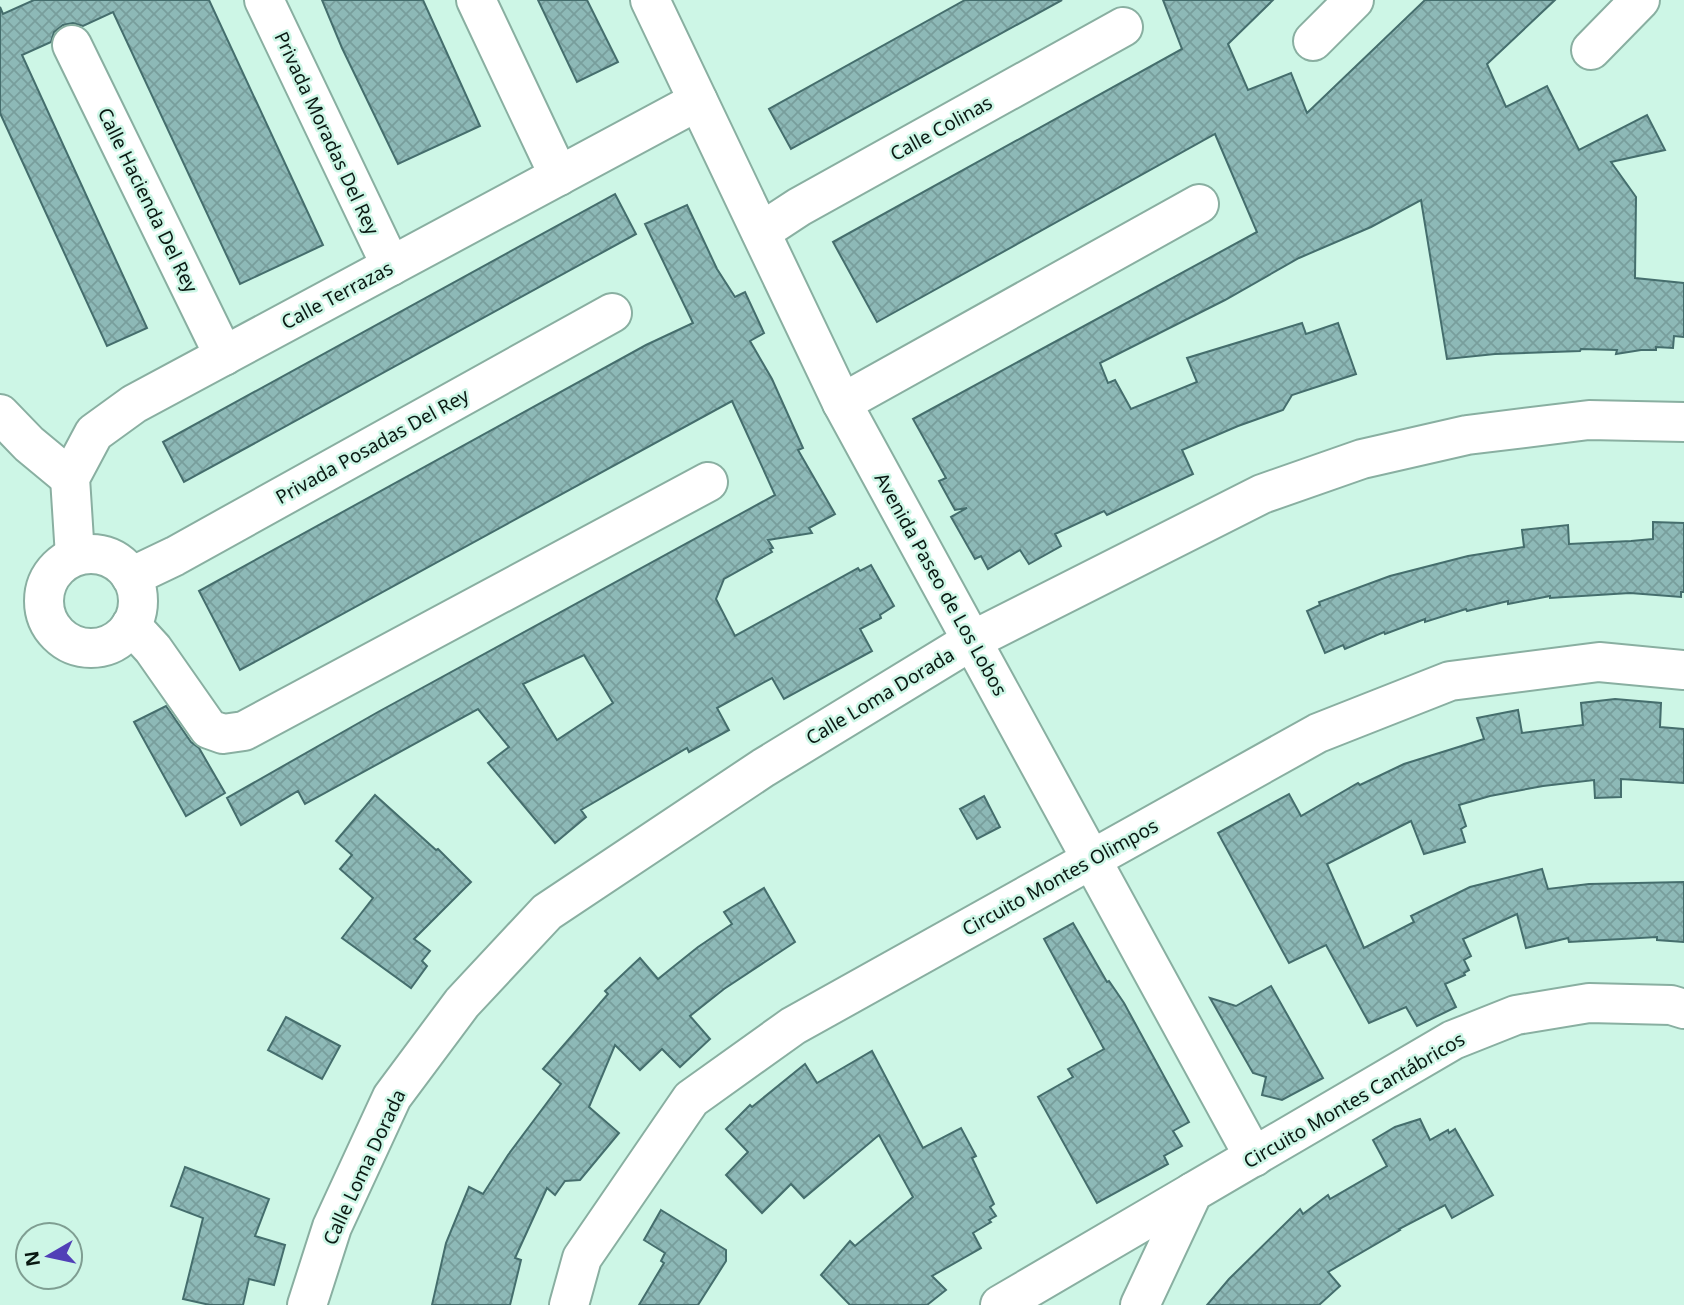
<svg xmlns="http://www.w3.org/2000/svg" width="1684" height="1305" font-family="'Noto Sans',sans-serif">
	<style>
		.building { fill: url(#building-cross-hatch); stroke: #456e6d; stroke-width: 2; fill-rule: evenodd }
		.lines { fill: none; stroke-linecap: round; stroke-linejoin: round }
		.minor-casing { stroke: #89afa1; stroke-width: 42 }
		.tertiary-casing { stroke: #89afa1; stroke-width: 42 }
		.minor { stroke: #fff; stroke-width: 38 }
		.tertiary { stroke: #fff; stroke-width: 38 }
		.labels { text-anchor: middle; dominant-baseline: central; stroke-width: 5; stroke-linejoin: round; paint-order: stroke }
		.street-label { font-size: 19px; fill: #0a1913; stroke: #cdf6e6 }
	</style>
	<defs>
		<pattern id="building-cross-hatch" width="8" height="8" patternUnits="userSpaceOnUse" patternTransform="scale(1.75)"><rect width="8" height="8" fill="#8db9b7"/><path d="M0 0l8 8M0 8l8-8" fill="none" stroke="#789e9c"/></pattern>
	</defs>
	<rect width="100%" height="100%" fill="#cdf6e6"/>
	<g class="building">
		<path d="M34 0H209L323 245 240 284 113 12 83 26 73 23 63 25 54 32 51 42 22 55 147 328 107 346 0 113V7L3 14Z"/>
		<path d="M322 0H423L480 126 398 164 342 48Z"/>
		<path d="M538 0H587L618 62 577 82Z"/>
		<path d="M965 0H1062L791 149 769 109Z"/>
		<path d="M1163 0H1273L1228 44 1248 90 1291 73 1307 113 1425 0H1555L1487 64 1506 107 1547 86 1579 150 1647 115 1665 150 1611 162 1636 197 1635 278 1684 283V337L1674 336 1673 348 1656 347V350H1641L1616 354 1617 350 1581 349 1580 351 1495 354 1447 359 1421 200 1371 227 1299 258 1225 300 1100 363 1108 383 1115 380 1131 409 1197 382 1187 358 1302 323 1306 334 1338 323 1356 374 1292 395 1283 410 1238 426 1182 450 1193 474 1107 515 1104 511 1055 534 1061 546 1029 564 1020 550 988 569 981 556 975 559 951 517 967 508 955 510 939 481 946 478 913 419 1257 232 1215 134 877 322 833 242 1182 49Z"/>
		<path d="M615 194 636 234 184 482 163 442Z"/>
		<path d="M687 205 717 269 735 297 745 292 764 333 750 341 772 379 803 448 798 450 835 514 809 528 812 533 768 540 773 548 770 549 772 552 724 579 716 599 735 636 858 568 860 571 871 565 894 606 880 615 881 618 860 629 872 651 784 699 772 678 717 708 729 730 689 752 687 748 581 810 586 817 555 843 488 763 509 747 478 709 305 804 298 791 241 825 227 798 378 712 775 495 732 401 240 670 199 591 646 345 693 323 645 224ZM584 655 613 703 557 740 523 684Z"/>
		<path d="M1653 522 1684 523V592H1681V597L1630 593 1550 598V596L1508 604V601L1467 611 1466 609 1425 622V619L1385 634 1384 632 1345 649 1343 645 1325 653 1307 611 1320 605 1319 602 1390 576 1468 556 1524 547 1522 530 1568 525 1569 544 1631 541 1653 539Z"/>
		<path d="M1615 699 1661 703 1660 727 1684 729V783L1621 779V797L1595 798 1594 780 1543 786 1490 796 1459 805 1466 826 1461 829 1465 842 1424 854 1411 821 1327 864 1364 948 1414 922 1411 916 1470 887 1542 869 1548 889 1589 884 1684 882V942L1657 940V937L1569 942 1568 938 1526 948 1517 914 1463 939 1471 956 1464 960 1469 970 1464 973 1465 975 1445 984 1456 1007 1417 1026 1406 1007 1369 1023 1326 945 1289 963 1218 833 1289 794 1301 816 1358 783 1360 785 1404 764 1484 739 1477 718 1518 710 1522 733 1583 725 1581 703Z"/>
		<path d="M166 706 191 742 199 748 225 793 186 816 134 722Z"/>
		<path d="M375 795 436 850 438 849 471 882 414 939 430 951 422 961 427 966 411 988 342 938 373 898 340 869 352 855 336 841Z"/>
		<path d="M984 796 1000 827 977 839 960 809Z"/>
		<path d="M764 888 795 942 724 989 690 1016 710 1039 680 1067 662 1049 640 1070 615 1045 589 1107 619 1133 580 1180 565 1181 555 1195 547 1188 515 1258 521 1260 510 1305H432L446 1243 469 1187 483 1194 508 1155 561 1084 543 1069 608 994 605 991 640 958 658 979 698 947 732 924 724 912Z"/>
		<path d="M1073 923 1107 982 1109 981 1124 1003 1189 1122 1173 1131 1182 1146 1164 1156 1168 1164 1097 1203 1038 1097 1073 1077 1068 1069 1104 1049 1044 939Z"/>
		<path d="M1271 986 1323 1078 1282 1100 1262 1095 1266 1077 1253 1073 1210 998 1236 1006Z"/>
		<path d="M286 1017 340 1046 322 1079 268 1050Z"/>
		<path d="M872 1051 923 1148 961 1128 976 1156 972 1158 994 1204 990 1207 996 1216 989 1220 991 1222 973 1233 981 1248 932 1276 946 1290 927 1305H850L821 1275 850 1241 855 1246 913 1197 879 1135 804 1198 791 1184 762 1213 726 1175 748 1152 726 1129 750 1105 752 1107 805 1064 817 1083Z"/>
		<path d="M1420 1119 1430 1140 1448 1130 1449 1133 1455 1129 1493 1195 1452 1218 1445 1205 1399 1229 1400 1230 1328 1272 1340 1286 1319 1305H1207L1229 1279 1300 1209 1303 1214 1328 1195 1330 1199 1387 1166 1373 1140 1395 1127Z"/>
		<path d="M185 1167 269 1199 255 1236 285 1245 274 1285 249 1279 243 1305H210L183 1299 203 1218 171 1206Z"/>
		<path d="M661 1210 726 1250V1261L698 1305H639L664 1263 661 1261 665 1253 644 1240Z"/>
	</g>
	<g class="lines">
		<g class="minor-casing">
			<g id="minor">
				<path d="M264 0 391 266"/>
				<path d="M476 0 559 176"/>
				<path d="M1313 41 1354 0"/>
				<path d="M72 45 224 356"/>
				<path d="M1591 50 1640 0"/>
				<path d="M761 232 799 207 1123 27"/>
				<path d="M842 403 1199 204"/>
				<path d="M0 414 29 444 70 478"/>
				<circle cx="91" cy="601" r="47"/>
				<path d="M75 556 70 478 94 433 134 404 698 101"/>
				<path d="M131 577 175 556 612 313"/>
				<path d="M131 625 153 649 209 729 223 734 244 731 708 482"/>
				<path d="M569 1305 582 1258 691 1099 793 1026 1318 733 1450 681 1599 662 1684 670"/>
				<path d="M1000 1305 1193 1192"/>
			</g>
		</g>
		<g class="tertiary-casing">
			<g id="tertiary">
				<path d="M650 0 842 403 1254 1157"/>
				<path d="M307 1305 332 1227 392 1097 462 1003 547 912 763 768 971 641 1262 494 1362 459 1467 435 1589 420 1684 422"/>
				<path d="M1140 1305 1193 1192 1453 1040 1516 1015 1589 1003 1671 1005 1684 1009"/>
			</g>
		</g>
		<use href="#minor" class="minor"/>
		<use href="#tertiary" class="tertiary"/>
	</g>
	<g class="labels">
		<g class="street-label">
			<text transform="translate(941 128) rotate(-29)">Calle Colinas</text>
			<text transform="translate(327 133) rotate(65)">Privada Moradas Del Rey</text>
			<text transform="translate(148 200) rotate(64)">Calle Hacienda Del Rey</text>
			<text transform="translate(337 295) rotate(-28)">Calle Terrazas</text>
			<text transform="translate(372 446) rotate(-29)">Privada Posadas Del Rey</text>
			<text transform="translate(941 584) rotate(61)">Avenida Paseo de Los Lobos</text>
			<text transform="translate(880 696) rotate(-31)">Calle Loma Dorada</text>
			<text transform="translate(1060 877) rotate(-29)">Circuito Montes Olimpos</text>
			<text transform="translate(1354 1100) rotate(-30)">Circuito Montes Cantábricos</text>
			<text transform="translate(364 1167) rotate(-65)">Calle Loma Dorada</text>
		</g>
	</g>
	<g transform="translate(49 1256) rotate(261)"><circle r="33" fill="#cdf6e6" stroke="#7f9e92" stroke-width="2"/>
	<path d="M0-5L12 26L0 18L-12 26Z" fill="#5140b7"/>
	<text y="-10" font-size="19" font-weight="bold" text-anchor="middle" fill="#0a1913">N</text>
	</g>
</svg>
